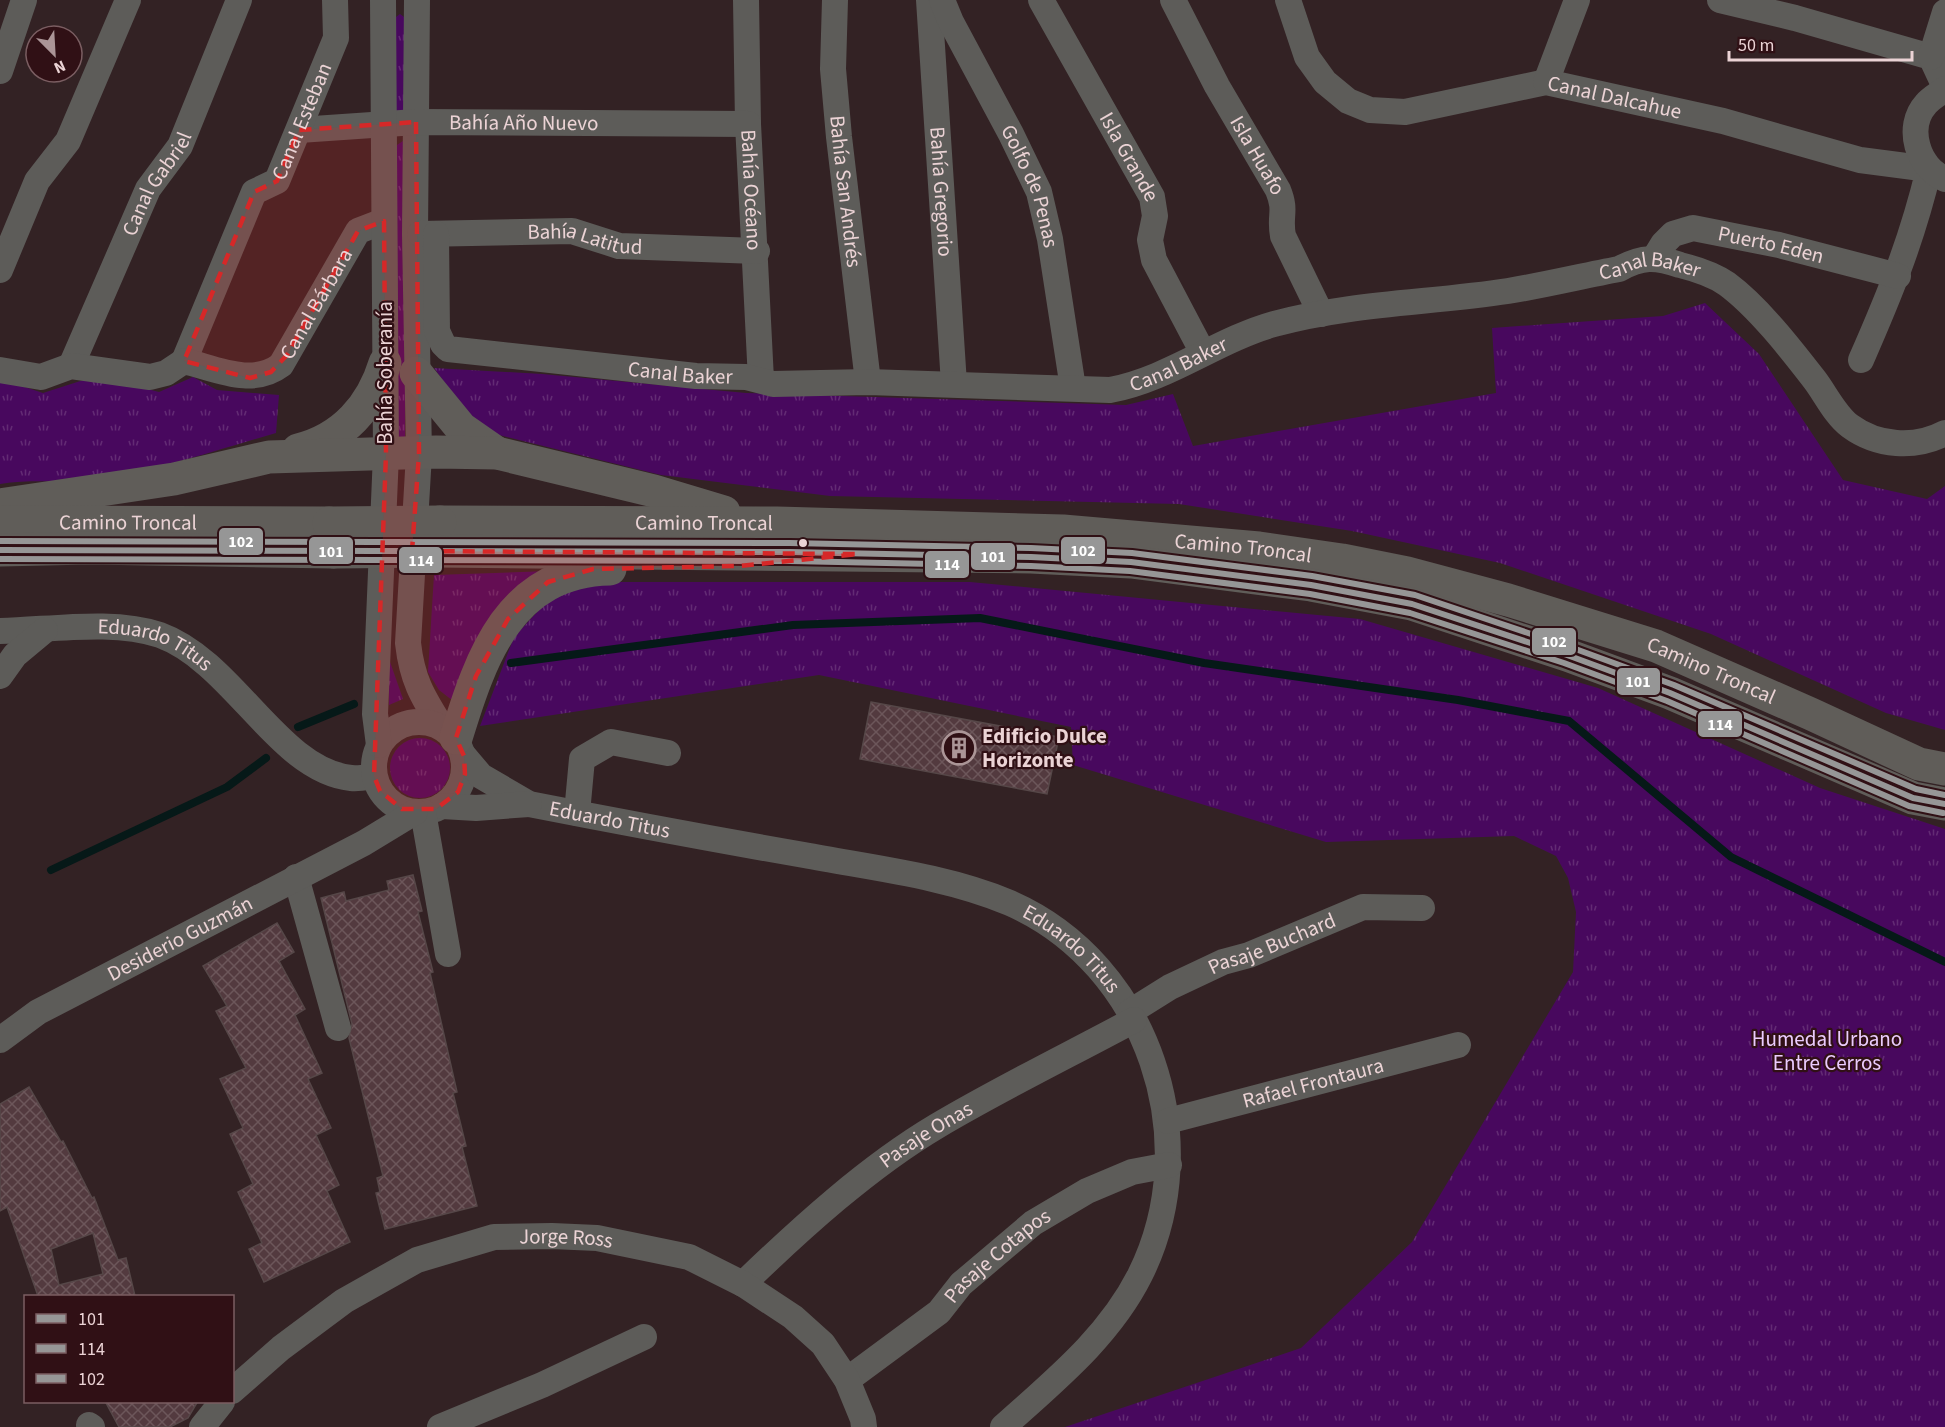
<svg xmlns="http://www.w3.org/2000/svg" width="1945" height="1427" font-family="'Source Sans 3',sans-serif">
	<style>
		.grass { fill: url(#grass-tufts) }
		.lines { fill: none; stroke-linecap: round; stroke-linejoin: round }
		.stream { stroke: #061918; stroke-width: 8 }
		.building { fill: url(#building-cross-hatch); stroke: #564748; stroke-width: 1.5; fill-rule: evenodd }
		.minor { stroke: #5d5c59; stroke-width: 26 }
		.major { stroke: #605d59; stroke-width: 33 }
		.major-bridge { stroke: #605d59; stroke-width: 33 }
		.bus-1-casing { stroke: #301015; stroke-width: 10 }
		.bus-2-casing { stroke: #301015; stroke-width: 10 }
		.bus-3-casing { stroke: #301015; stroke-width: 10 }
		.bus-1 { stroke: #969696; stroke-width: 6 }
		.bus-2 { stroke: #969696; stroke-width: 6 }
		.bus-3 { stroke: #969696; stroke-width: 6 }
		.marked { fill: #d62828; fill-opacity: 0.2; stroke: #d62828; stroke-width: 4.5; stroke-dasharray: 12 8; stroke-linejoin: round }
		.bus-dot { fill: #ebd3d5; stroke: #301015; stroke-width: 2 }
		.labels { text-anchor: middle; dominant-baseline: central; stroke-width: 4.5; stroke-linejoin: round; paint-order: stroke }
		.street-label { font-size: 21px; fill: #ebd3d5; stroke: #301015 }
		.poi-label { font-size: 21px; font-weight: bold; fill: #ebd3d5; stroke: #301015; text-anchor: start }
		.park-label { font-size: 21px; fill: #ebccfe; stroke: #301015 }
		.line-badge { stroke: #301015; stroke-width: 2 }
		.badge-label { font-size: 16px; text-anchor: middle; font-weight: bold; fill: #fff }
	</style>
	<defs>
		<pattern id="grass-tufts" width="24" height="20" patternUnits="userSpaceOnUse" patternTransform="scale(1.5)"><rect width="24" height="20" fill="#48085e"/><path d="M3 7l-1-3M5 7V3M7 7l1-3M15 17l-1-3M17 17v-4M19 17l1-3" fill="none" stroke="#632b74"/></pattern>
		<pattern id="building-cross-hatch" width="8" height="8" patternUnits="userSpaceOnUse" patternTransform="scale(1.5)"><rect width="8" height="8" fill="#533a3f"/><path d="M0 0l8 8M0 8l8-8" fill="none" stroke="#6c565a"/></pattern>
	</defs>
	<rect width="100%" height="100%" fill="#332224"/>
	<g class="grass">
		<path d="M400 14 404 17V111H395L396 17Z"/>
		<path d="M403 141 407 145 405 439H397V145Z"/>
		<path d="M1705 303 1759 354 1843 480 1927 499 1945 486V730L1886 713 1711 634 1500 563 1352 531 1179 504 830 496 661 475 479 430 434 368 542 374 746 393 1126 405 1173 394 1193 446 1496 393 1492 328 1663 316Z"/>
		<path d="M96 376 159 392 193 377 217 390 279 395 276 433C213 451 149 474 83 480 55 483 28 479 0 484V379L43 393Z"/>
		<path d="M550 571 457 704 439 690 428 672 434 575Z"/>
		<path d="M589 582H970L1360 619 1598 688 1820 788 1945 829V1427H1065L1301 1348 1412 1242 1573 972 1576 912 1568 878 1556 856 1514 836 1326 842 1073 765 1071 727 819 675 480 726 514 637 549 599Z"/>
		<path d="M389 659 403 699 389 705Z"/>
		<circle cx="420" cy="768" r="30"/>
	</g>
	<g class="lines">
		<g class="stream">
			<path d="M511 663 793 625 980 618 1204 663 1458 700 1569 721 1731 857 1945 962"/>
			<path d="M298 727 354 704"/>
			<path d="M51 870 227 787 266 758"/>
		</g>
	</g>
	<g class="building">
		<path d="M871 702 1059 737 1047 794 860 759Z"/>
		<path d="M413 875 422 911 418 912 433 972 430 973 457 1092 453 1093 466 1146 462 1147 477 1206 385 1229 376 1193 380 1192 377 1178 383 1176 349 1038 352 1024 321 898 344 892 346 901 389 890 387 881Z"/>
		<path d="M277 923 294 952 279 961 305 1009 295 1015 322 1073 308 1079 331 1128 316 1135 339 1185 327 1191 350 1242 264 1282 249 1249 262 1243 238 1192 253 1184 230 1134 243 1128 220 1079 246 1068 216 1011 227 1006 203 966Z"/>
		<path d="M29 1087 61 1142 63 1141 92 1198 94 1197 118 1260 126 1258 135 1296H38L7 1207 0 1211V1104ZM93 1233 103 1274 59 1285 51 1249Z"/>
		<path d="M105 1401H198L188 1418 170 1427H119Z"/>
	</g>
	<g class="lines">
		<g class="minor">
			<path d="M417 0 415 234 419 454 408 643C412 679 422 696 441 726"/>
			<path id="s1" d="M746 0 748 124 761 380"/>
			<path id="s2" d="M835 0 833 69 839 137 868 382"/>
			<path id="s3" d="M929 0 954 384"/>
			<path id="s4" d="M942 0 951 22 1011 134 1039 192 1050 239 1073 388"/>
			<path id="s5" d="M1041 0 1152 197 1155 216 1150 240 1154 260 1203 353"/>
			<path id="s6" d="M1173 0 1217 86 1278 190C1287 212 1279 215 1283 236L1321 314"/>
			<path id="s7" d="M1288 0 1307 57 1325 82 1348 101 1370 110 1405 112 1546 82 1723 121 1860 160 1929 169C1912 240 1890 294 1861 360"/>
			<path d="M1720 0 1795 18 1931 57 1945 87"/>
			<path d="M1931 57 1945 12"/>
			<path d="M0 71 24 0"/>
			<path d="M1546 82 1577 0"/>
			<path d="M1945 89C1939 94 1931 98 1926 104 1905 127 1918 168 1945 179"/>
			<path id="s8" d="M299 130 416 122 748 124"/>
			<path id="s9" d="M420 234 572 231 619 246 757 251"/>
			<path id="s10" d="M436 234 437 331 443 344 448 349 696 376 746 377 773 384 868 382 1110 390C1169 379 1217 340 1274 324 1350 303 1430 303 1508 291 1545 285 1582 276 1619 269 1643 256 1655 257 1680 265 1696 269 1714 275 1727 284 1758 307 1790 348 1814 379 1825 393 1835 415 1850 426 1877 446 1915 449 1945 433"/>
			<path id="s11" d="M1655 257 1663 244 1673 234 1693 228 1779 245 1898 276"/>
			<path d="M0 270 37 181 68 141 128 0"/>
			<path id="s12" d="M184 361 254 192 277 181 336 38 335 0"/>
			<path id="s13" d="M71 366 148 189 180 146 239 0"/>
			<path id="s14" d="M0 370 41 377 71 366 150 377 166 373 184 361C217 369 252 387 281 365L358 231 384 221"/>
			<path id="s15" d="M0 631C50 630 113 619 160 635 234 662 278 770 351 778 359 779 367 777 374 776"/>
			<path d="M0 676 15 655 45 630"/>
			<circle cx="419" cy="767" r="45"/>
			<path d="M379 745 375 714 386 454 383 0"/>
			<path id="s16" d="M464 756 481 776 529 804C621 822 712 839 804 855 872 868 946 876 1010 903 1149 964 1207 1141 1140 1275 1109 1337 1054 1381 1003 1427"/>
			<path d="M442 806 476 808 529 804"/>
			<path d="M423 812 448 954"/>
			<path d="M577 813 582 759 611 742 668 753"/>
			<path d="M296 877 338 1028"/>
			<path id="s17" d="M1130 1012 1170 987 1223 962 1249 955 1363 907 1422 908"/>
			<path id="s18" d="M0 1040 38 1012 364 843 415 812"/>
			<path id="s19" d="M1168 1121 1458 1045"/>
			<path id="s20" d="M743 1284C801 1228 868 1167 937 1126 1001 1088 1069 1055 1134 1020"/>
			<path id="s21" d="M847 1380 939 1312 961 1284 1033 1223 1087 1191 1132 1172 1169 1165"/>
			<path id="s22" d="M232 1391 281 1348 344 1301 417 1260 494 1237 552 1236 597 1238 689 1257 743 1284 793 1317 823 1344 847 1380 863 1419 864 1427"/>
			<path d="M89 1425 92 1427"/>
			<path d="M202 1427 222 1402"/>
			<path d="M440 1427 542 1385 644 1337"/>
		</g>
		<g class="major">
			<path d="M416 373 461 428 497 453"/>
			<path d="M298 450C343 439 372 406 385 363"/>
			<path d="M0 505 174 479 269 457 436 452 497 453 654 491 724 512"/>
			<path id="s23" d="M4 522 329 523"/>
			<path id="s24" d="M440 522 777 523 1063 531 1259 548 1342 560 1407 573 1508 600 1656 646 1811 714 1919 764 1945 769"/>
			<path d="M0 550 89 548 334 552"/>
			<path d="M437 551 1031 557 1131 562 1311 585 1412 604 1567 655 1670 693 1913 798 1945 804"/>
			<path d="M456 738C481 656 510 571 610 569"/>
		</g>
		<g class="major-bridge">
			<path d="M329 523 440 522"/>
			<path d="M334 552 437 551"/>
		</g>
		<g class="bus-1-casing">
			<path id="bus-1" d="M0 550 790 552 1031 557 1131 562 1311 585 1412 604 1567 655 1670 693 1913 798 1945 804"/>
		</g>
		<g class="bus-2-casing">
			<path id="bus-2" d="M0 559 790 561 1031 566 1130 571 1310 594 1410 613 1564 663 1667 701 1909 806 1943 813"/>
		</g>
		<g class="bus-3-casing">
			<path id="bus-3" d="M0 541 790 543 1031 548 1132 553 1312 576 1415 595 1570 647 1674 685 1916 789 1945 795"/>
		</g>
		<use href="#bus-1" class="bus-1"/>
		<use href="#bus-2" class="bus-2"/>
		<use href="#bus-3" class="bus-3"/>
	</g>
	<path class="marked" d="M416 122 419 454 412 551 858 554 739 566 593 569 548 582 508 619 476 676 456 738 464 756 465 774 458 792 436 809H402L380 791 374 776 386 454 384 221 358 231 287 355 271 372 250 378 184 361 254 192 277 181 299 130Z"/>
	<defs>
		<g id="building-ring" transform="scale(1.725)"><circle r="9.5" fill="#301015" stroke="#ab9597" stroke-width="1.5"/><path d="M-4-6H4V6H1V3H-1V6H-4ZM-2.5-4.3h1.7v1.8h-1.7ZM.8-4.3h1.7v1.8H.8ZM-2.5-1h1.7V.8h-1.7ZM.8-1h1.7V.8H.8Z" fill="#ab9597"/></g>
	</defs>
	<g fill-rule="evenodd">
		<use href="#building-ring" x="959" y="748"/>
	</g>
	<circle class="bus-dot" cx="803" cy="543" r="5"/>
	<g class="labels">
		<g class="street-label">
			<text stroke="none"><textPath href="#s7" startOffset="394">Canal Dalcahue</textPath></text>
			<text stroke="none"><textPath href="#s12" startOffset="273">Canal Esteban</textPath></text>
			<text stroke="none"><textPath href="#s8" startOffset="225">Bahía Año Nuevo</textPath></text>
			<text stroke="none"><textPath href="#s6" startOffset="177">Isla Huafo</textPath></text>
			<text stroke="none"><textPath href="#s5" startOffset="180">Isla Grande</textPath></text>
			<text stroke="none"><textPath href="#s13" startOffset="202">Canal Gabriel</textPath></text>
			<text stroke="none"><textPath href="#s4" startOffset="207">Golfo de Penas</textPath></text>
			<text stroke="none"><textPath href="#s1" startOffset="190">Bahía Océano</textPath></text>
			<text stroke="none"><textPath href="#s2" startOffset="192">Bahía San Andrés</textPath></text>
			<text stroke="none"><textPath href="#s3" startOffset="192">Bahía Gregorio</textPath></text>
			<text stroke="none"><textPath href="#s9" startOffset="166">Bahía Latitud</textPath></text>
			<text stroke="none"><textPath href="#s11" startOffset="130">Puerto Eden</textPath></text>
			<text stroke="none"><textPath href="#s10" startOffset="1342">Canal Baker</textPath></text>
			<text stroke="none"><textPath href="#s14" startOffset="363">Canal Bárbara</textPath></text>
			<text stroke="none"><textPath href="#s10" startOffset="856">Canal Baker</textPath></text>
			<text transform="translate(385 373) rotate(-90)">Bahía Soberanía</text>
			<text stroke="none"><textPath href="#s10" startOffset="352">Canal Baker</textPath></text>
			<text stroke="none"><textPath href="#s23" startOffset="124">Camino Troncal</textPath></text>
			<text stroke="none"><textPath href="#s24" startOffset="264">Camino Troncal</textPath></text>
			<text stroke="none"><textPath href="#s24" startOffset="804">Camino Troncal</textPath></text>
			<text stroke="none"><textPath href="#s15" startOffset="159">Eduardo Titus</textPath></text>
			<text stroke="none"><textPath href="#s24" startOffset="1290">Camino Troncal</textPath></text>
			<text stroke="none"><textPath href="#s16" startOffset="164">Eduardo Titus</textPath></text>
			<text stroke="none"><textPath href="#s18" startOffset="207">Desiderio Guzmán</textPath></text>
			<text stroke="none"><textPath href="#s17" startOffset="158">Pasaje Buchard</textPath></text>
			<text stroke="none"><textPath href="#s16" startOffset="651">Eduardo Titus</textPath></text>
			<text stroke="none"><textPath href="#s19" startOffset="150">Rafael Frontaura</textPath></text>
			<text stroke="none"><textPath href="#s20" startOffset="237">Pasaje Onas</textPath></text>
			<text stroke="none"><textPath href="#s22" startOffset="380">Jorge Ross</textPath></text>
			<text stroke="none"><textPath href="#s21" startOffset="196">Pasaje Cotapos</textPath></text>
		</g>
		<g class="poi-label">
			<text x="982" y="736">Edificio Dulce<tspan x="982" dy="24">Horizonte</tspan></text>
		</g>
		<g class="park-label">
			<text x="1827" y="1039">Humedal Urbano<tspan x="1827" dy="24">Entre Cerros</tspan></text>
		</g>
	</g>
	<g class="line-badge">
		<rect x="218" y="527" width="46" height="29" rx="6" fill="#969696"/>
		<rect x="1060" y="536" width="46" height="29" rx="6" fill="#969696"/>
		<rect x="308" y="536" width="46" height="29" rx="6" fill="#969696"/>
		<rect x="970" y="542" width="46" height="29" rx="6" fill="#969696"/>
		<rect x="398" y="546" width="45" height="28" rx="6" fill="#969696"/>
		<rect x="924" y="550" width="46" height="29" rx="6" fill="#969696"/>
		<rect x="1531" y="627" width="46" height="29" rx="6" fill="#969696"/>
		<rect x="1616" y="667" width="45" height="29" rx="6" fill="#969696"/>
		<rect x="1697" y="710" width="46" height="28" rx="6" fill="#969696"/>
	</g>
	<g class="badge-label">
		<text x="241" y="547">102</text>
		<text x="1083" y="556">102</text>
		<text x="331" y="557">101</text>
		<text x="993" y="562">101</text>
		<text x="421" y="566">114</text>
		<text x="947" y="570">114</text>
		<text x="1554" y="647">102</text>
		<text x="1638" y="687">101</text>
		<text x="1720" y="730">114</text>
	</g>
	<rect x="24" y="1295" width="210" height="108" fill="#301015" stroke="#7b5e62" stroke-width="1.5"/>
	<rect x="36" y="1314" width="30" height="9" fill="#969696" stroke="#7b5e62" stroke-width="1.5"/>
	<text x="78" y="1325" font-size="18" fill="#ebd3d5">101</text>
	<rect x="36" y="1344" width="30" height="9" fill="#969696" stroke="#7b5e62" stroke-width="1.5"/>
	<text x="78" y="1355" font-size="18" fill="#ebd3d5">114</text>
	<rect x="36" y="1374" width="30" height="9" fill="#969696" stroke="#7b5e62" stroke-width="1.5"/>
	<text x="78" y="1385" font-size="18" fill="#ebd3d5">102</text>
	<g transform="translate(54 54) rotate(156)"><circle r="28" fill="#301015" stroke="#7b5e62" stroke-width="1.5"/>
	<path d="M0-4.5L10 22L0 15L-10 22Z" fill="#ab9597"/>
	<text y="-9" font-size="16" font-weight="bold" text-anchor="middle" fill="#ebd3d5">N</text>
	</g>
	<path d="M1729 51v9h183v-9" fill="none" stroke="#ebd3d5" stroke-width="3"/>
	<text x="1738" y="51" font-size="18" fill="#ebd3d5" stroke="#301015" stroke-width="4.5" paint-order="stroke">50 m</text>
</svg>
